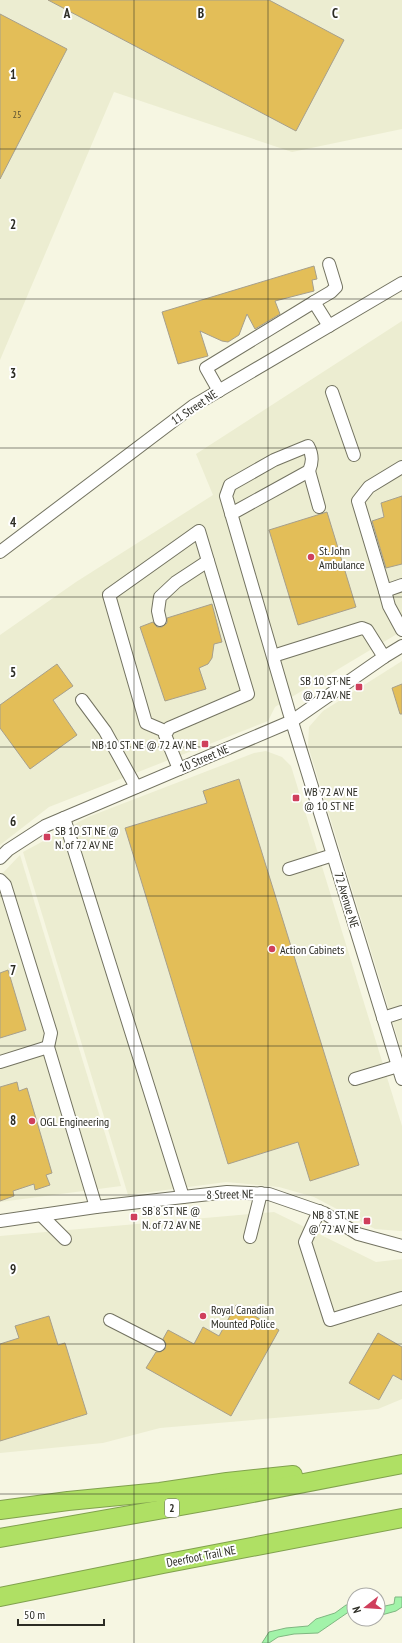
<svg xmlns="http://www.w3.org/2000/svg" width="402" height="1643" font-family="'PT Sans Narrow',sans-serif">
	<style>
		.built { fill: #ecedd1 }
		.water { fill: #a2f3a9; stroke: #7fb781 }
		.building { fill: #e3be58; stroke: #a69f8c }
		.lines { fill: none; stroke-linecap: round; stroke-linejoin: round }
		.minor-casing { stroke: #737361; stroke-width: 14 }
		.highway-casing { stroke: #81a14e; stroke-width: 20 }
		.minor { stroke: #fff; stroke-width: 12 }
		.highway { stroke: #afe064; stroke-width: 18 }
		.grid { fill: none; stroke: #2c2c24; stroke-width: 1; stroke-opacity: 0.55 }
		.poi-dot { fill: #cf3f5c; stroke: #fff; stroke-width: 1.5 }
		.labels { text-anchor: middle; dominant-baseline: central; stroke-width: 4; stroke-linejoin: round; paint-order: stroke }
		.number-label { font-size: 10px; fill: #5a5031 }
		.shield { fill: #fff; stroke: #6b6b66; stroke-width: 1 }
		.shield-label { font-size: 11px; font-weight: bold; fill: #2c2c24 }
		.street-label { font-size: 12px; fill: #2c2c24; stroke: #fff }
		.poi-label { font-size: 12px; fill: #2c2c24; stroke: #fff; text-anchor: start }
		.grid-label { font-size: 13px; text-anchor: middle; font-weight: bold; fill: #2c2c24; stroke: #fff; stroke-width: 4; stroke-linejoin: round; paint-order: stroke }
	</style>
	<rect width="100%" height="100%" fill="#f6f6e2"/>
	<g class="built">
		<path d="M0 0H402V129L292 152 114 92 0 360Z"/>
		<path d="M402 321V631L275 707 268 721 49 807 0 845V635L76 582 213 495 196 454Z"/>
		<path d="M402 661V1052L308 746 309 727 323 711Z"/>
		<path d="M266 751 282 757 291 766 402 1126V1231H400L375 1229 314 1197 279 1187 226 1182 128 1195 23 852 88 817 254 753Z"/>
		<path d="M20 855 121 1186 0 1202V876Z"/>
		<path d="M274 1212 376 1262 402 1259V1399L378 1409 160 1428 103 1443 0 1453V1236Z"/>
	</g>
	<g class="water">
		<path d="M395 1597H402V1607L396 1611 378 1616 380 1612 378 1611V1604L385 1606 394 1604Z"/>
		<path d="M346 1605H354V1611H350L318 1633 294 1634 278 1637 269 1643H262L269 1632 286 1628 308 1626 316 1619 335 1613Z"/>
	</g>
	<g class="building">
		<path d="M48 0H269L344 40 296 131Z"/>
		<path d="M0 14 67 49 0 179Z"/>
		<path d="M314 266 317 279 312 280 314 291 275 301 280 314 255 329 247 314 239 335 228 342 222 341 200 331 208 356 178 364 162 312Z"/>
		<path d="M402 496V564L386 568 372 521 384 517 381 503Z"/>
		<path d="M327 512 356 607 298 625 269 530Z"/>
		<path d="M212 604 222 642 214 644 212 658 208 664 199 668 206 689 165 701 140 627 153 622 157 627H162L167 623V618Z"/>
		<path d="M57 664 73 686 53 700 77 735 30 769 0 728V705Z"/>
		<path d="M402 684V714H400L392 688Z"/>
		<path d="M239 779 359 1165 310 1181 298 1142 228 1164 125 828 207 803 203 791Z"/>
		<path d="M8 970 26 1030 0 1038V973Z"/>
		<path d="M17 1082 19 1091 27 1088 52 1173 46 1175 50 1185 35 1190 34 1184 13 1191 14 1196 0 1201V1087Z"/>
		<path d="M236 1305 279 1330 231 1416 146 1368 156 1352H160L165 1349 166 1344 163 1339 168 1330 194 1344 203 1327 219 1336Z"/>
		<path d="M49 1316 58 1345 65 1343 87 1414 0 1441V1344L19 1338 15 1326Z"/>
		<path d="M378 1333 402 1347V1380L393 1375 379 1400 349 1383Z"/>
	</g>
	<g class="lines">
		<g class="minor-casing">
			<g id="minor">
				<path d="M314 302 331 292 336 287 329 264"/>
				<path d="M219 391 206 368 314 302 329 326"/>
				<path d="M332 392 354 455"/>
				<path d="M402 467 369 487 358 501 385 591 402 585"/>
				<path d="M309 471 319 507"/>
				<path d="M231 514 309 471C313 462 313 455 308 446L274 460 230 485 226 496 289 712 402 1079"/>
				<path d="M0 552 193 406 402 283"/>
				<path d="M385 591 389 606 402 630"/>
				<path d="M160 620 158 611 160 597 176 582 208 561"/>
				<path d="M273 656 362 628 367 630 384 657"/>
				<path d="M82 700 105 731 136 787"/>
				<path d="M167 732 146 723 109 595 199 531 248 694 169 728 165 735 179 769"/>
				<path d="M64 818 183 1197"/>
				<path d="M0 858 8 850 45 826 292 721 384 657 402 646"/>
				<path d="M289 869 333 855"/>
				<path d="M0 880 5 885 51 1033 48 1047 96 1207"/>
				<path d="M383 1018 402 1012"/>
				<path d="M0 1062 48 1047"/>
				<path d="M355 1079 398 1066"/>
				<path d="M319 1211 305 1242 330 1320 402 1298"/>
				<path d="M41 1215 65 1239"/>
				<path d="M0 1221 96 1207 227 1192 269 1194 324 1213 358 1234 402 1246"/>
				<path d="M250 1237 261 1193"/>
				<path d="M110 1320 159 1345"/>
			</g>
		</g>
		<g class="highway-casing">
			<g id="highway">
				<path d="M0 1510 68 1501 160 1492 227 1482 293 1475"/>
				<path d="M0 1538 237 1496 402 1464"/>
				<path d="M0 1597 163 1564 402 1518"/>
			</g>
		</g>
		<use href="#minor" class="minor"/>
		<use href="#highway" class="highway"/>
	</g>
	<path class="grid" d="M134 0V1643M268 0V1643M0 149H402M0 299H402M0 448H402M0 597H402M0 747H402M0 896H402M0 1046H402M0 1195H402M0 1344H402M0 1494H402"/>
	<g class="poi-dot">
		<circle cx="311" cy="557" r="4"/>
		<rect x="355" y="683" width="8" height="8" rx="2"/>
		<rect x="201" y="740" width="8" height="8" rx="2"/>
		<rect x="292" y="794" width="8" height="8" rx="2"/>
		<rect x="43" y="833" width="8" height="8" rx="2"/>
		<circle cx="272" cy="949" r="4"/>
		<circle cx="32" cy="1121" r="4"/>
		<rect x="130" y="1213" width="8" height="8" rx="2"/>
		<rect x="363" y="1217" width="8" height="8" rx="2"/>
		<circle cx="203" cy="1316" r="4"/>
	</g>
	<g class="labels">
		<g class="number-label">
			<text x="17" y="114">25</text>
		</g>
		<rect class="shield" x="165" y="1499" width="14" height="18" rx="3"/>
		<g class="shield-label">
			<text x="172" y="1508">2</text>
		</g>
		<g class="street-label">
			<text transform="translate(194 407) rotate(-34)">11 Street NE</text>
			<text transform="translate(204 758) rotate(-23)">10 Street NE</text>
			<text transform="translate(347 900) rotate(73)">72 Avenue NE</text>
			<text transform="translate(230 1194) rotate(-1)">8 Street NE</text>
			<text transform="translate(201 1556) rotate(-11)">Deerfoot Trail NE</text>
		</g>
		<g class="poi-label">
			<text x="319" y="550">St. John<tspan x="319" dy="14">Ambulance</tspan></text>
			<text x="351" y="680" text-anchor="end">SB 10 ST NE<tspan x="351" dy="14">@ 72AV NE</tspan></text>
			<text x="197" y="744" text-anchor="end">NB 10 ST NE @ 72 AV NE</text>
			<text x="304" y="791">WB 72 AV NE<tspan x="304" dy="14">@ 10 ST NE</tspan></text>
			<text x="55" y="830">SB 10 ST NE @<tspan x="55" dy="14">N. of 72 AV NE</tspan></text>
			<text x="280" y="949">Action Cabinets</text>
			<text x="40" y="1121">OGL Engineering</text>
			<text x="142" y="1210">SB 8 ST NE @<tspan x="142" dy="14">N. of 72 AV NE</tspan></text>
			<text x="359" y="1214" text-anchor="end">NB 8 ST NE<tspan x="359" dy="14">@ 72 AV NE</tspan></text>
			<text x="211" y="1309">Royal Canadian<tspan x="211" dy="14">Mounted Police</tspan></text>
		</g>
	</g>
	<g class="grid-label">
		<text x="67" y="18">A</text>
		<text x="201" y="18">B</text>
		<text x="335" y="18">C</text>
		<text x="13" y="79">1</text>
		<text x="13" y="229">2</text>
		<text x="13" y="378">3</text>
		<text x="13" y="527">4</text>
		<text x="13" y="677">5</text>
		<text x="13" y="826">6</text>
		<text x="13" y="975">7</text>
		<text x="13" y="1125">8</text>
		<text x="13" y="1274">9</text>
	</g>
	<g transform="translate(366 1607) rotate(253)"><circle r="19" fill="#ffffff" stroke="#ababa7"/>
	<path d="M0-3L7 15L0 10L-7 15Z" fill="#cf3f5c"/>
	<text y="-6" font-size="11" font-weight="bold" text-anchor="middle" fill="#2c2c24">N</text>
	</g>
	<path d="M18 1619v6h86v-6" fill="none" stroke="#2c2c24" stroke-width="2"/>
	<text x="24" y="1619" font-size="12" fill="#2c2c24" stroke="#ffffff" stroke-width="3" paint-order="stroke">50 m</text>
</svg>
